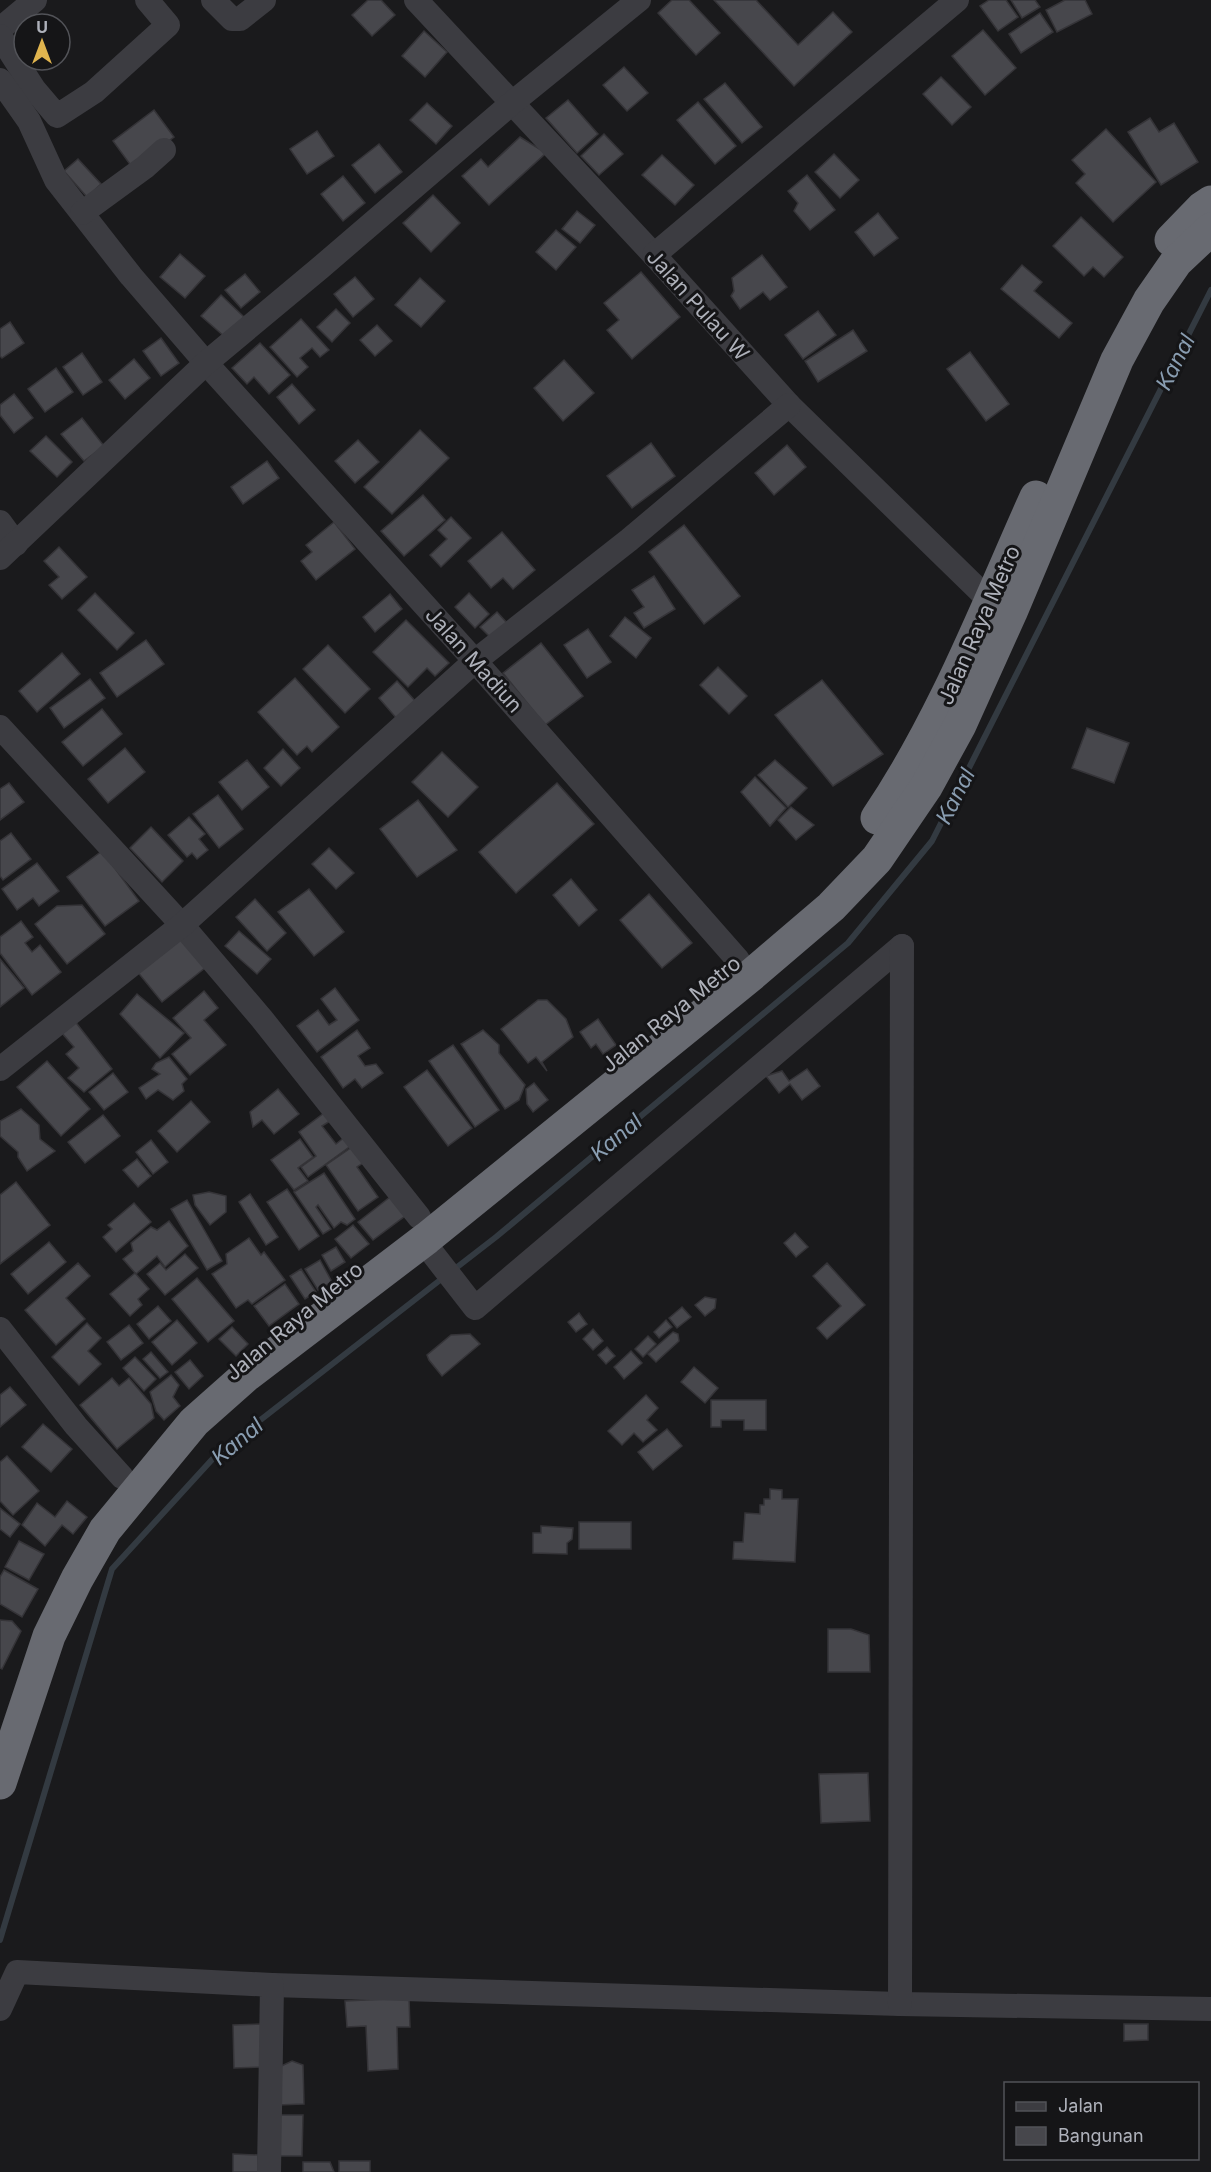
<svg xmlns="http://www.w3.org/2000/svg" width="1211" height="2172" font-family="Inter,sans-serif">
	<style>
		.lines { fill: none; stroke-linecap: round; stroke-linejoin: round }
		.stream { stroke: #333a41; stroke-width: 6 }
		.building { fill: #47474c; stroke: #353438; stroke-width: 1.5 }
		.minor { stroke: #3c3c41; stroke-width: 24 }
		.highway { stroke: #686a71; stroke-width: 33 }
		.labels { text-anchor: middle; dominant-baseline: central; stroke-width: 6; stroke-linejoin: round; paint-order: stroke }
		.street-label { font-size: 21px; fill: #aeb1ba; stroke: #151517 }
		.water-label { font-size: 22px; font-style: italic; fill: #899db1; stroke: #151517 }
	</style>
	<rect width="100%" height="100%" fill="#1a1a1c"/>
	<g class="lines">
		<g class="stream">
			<path d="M452 1271 496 1237 848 943 932 841 1211 290"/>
			<path d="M0 1940 112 1569 218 1453 444 1277"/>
		</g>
	</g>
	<g class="building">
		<path d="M368 0H381L395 15 372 36 352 15Z"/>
		<path d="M672 0H689L720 33 696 55 658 13Z"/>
		<path d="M714 0H756L798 45 833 12 852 32 794 86Z"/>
		<path d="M989 0H1006L1018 17 998 31 980 6Z"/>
		<path d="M1011 0H1035L1040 7 1022 18Z"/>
		<path d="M1065 0H1085L1092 14 1057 32 1046 10Z"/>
		<path d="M1040 13 1053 32 1021 53 1009 34Z"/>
		<path d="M983 30 1016 68 985 95 952 56Z"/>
		<path d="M424 31 447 52 425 77 402 56Z"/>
		<path d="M624 67 648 93 627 111 603 85Z"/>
		<path d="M941 77 971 107 952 125 923 94Z"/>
		<path d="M725 83 762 127 742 143 704 99Z"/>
		<path d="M568 100 598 134 577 153 546 118Z"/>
		<path d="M698 102 736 146 715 164 677 120Z"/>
		<path d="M427 103 452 126 436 144 410 120Z"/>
		<path d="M154 110 174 137 132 167 113 141Z"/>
		<path d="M1150 118 1159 132 1174 123 1198 162 1161 185 1128 132Z"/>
		<path d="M1106 129 1156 182 1113 222 1076 183 1085 174 1072 160Z"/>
		<path d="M317 131 334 156 307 174 290 149Z"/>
		<path d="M604 134 623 154 599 175 581 156Z"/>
		<path d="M520 137 546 153 489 205 462 176 481 159 488 167Z"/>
		<path d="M379 144 402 172 375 193 352 165Z"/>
		<path d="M834 154 859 180 840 198 815 172Z"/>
		<path d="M662 155 694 185 675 205 642 175Z"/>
		<path d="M78 159 101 184 87 197 64 171Z"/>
		<path d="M807 175 835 210 810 230 794 211 798 203 788 191Z"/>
		<path d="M343 176 365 203 343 221 321 194Z"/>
		<path d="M433 195 460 223 431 252 403 223Z"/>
		<path d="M577 211 595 225 580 243 562 229Z"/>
		<path d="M878 213 898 238 874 256 855 232Z"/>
		<path d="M1081 217 1123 257 1104 277 1093 267 1084 276 1053 246Z"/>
		<path d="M556 230 576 247 556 270 536 252Z"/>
		<path d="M180 254 205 276 185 298 160 277Z"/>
		<path d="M762 255 787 287 770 300 763 292 740 309 731 296 734 291 732 278Z"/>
		<path d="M1022 265 1042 282 1034 291 1072 323 1059 338 1001 289Z"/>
		<path d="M641 272 680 317 632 359 607 330 619 320 604 303Z"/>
		<path d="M245 274 260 292 241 308 225 290Z"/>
		<path d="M355 277 374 299 353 317 334 294Z"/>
		<path d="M420 278 445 301 421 327 395 305Z"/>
		<path d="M221 295 244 317 225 337 201 316Z"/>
		<path d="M336 309 350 323 332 342 317 327Z"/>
		<path d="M818 311 836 335 803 359 785 335Z"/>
		<path d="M301 319 329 350 320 357 312 348 300 358 308 367 297 377 270 347Z"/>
		<path d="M10 322 24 343 2 358 0 356V329Z"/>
		<path d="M377 325 392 341 375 356 360 340Z"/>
		<path d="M853 330 867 351 818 382 805 361Z"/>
		<path d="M161 338 179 363 161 376 143 351Z"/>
		<path d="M260 343 290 375 269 394 254 377 247 384 232 368Z"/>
		<path d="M970 352 1009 404 986 421 947 369Z"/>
		<path d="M82 353 102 382 83 395 63 367Z"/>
		<path d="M134 359 150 378 125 399 109 380Z"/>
		<path d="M564 360 594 393 563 421 534 388Z"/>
		<path d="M56 368 73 392 45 412 28 389Z"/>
		<path d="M292 384 315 410 299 424 277 397Z"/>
		<path d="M14 394 33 418 14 433 0 415V405Z"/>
		<path d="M82 418 104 446 84 461 61 434Z"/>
		<path d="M420 430 449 458 392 514 364 487Z"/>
		<path d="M46 436 72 462 57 477 30 451Z"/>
		<path d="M358 440 379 462 355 483 335 461Z"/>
		<path d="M651 443 675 476 632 508 607 476Z"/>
		<path d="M787 445 806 467 774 495 755 473Z"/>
		<path d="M267 461 279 478 243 504 231 487Z"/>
		<path d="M423 495 445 520 404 556 381 531Z"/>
		<path d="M451 517 471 538 441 567 430 555 447 539 438 530Z"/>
		<path d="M334 522 355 549 316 580 301 561 312 552 306 545Z"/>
		<path d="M684 525 740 596 704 624 649 552Z"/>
		<path d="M502 532 535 570 513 589 503 578 491 588 468 561Z"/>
		<path d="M59 547 87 577 62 599 49 585 59 577 44 561Z"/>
		<path d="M654 576 675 609 644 628 634 613 644 607 632 590Z"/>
		<path d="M95 593 134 633 117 650 78 610Z"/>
		<path d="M469 593 489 614 475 628 455 607Z"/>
		<path d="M390 594 402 609 375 632 363 617Z"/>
		<path d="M497 612 508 624 492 639 480 627Z"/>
		<path d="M625 617 651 638 636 658 610 636Z"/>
		<path d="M406 620 449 663 435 676 427 668 408 687 373 652Z"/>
		<path d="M588 629 611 662 587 678 564 645Z"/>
		<path d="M146 640 164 664 117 697 100 673Z"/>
		<path d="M541 643 583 696 545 725 503 673Z"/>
		<path d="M328 645 370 689 345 713 303 669Z"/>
		<path d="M62 653 80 674 37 712 19 691Z"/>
		<path d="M718 667 747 696 729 714 700 685Z"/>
		<path d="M295 678 339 727 312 752 307 746 297 755 258 712Z"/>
		<path d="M90 679 105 698 64 728 50 708Z"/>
		<path d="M822 680 883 754 833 786 775 715Z"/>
		<path d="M397 681 417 703 398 720 379 698Z"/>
		<path d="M102 709 122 734 83 766 62 742Z"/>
		<path d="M1087 728 1129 743 1114 783 1072 768Z"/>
		<path d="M125 748 145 772 108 803 88 779Z"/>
		<path d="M283 749 300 768 281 786 264 768Z"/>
		<path d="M442 752 478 787 448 817 412 782Z"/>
		<path d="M247 760 269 787 242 810 219 782Z"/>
		<path d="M775 760 807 788 788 807 758 775Z"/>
		<path d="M755 777 786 808 770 826 741 792Z"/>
		<path d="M9 783 24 802 0 820V789Z"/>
		<path d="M557 783 594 824 516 893 479 852Z"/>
		<path d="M218 795 243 829 219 848 193 814Z"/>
		<path d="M418 800 457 850 417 877 380 829Z"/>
		<path d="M791 807 814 825 796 840 778 820Z"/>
		<path d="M189 817 205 834 199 839 208 850 197 859 192 853 187 857 168 835Z"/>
		<path d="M151 827 183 861 162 882 130 848Z"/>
		<path d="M11 833 31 859 3 880 0 876V841Z"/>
		<path d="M329 848 354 873 336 889 312 864Z"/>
		<path d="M102 851 139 901 105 926 67 877Z"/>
		<path d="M37 863 59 891 39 906 33 898 17 910 2 889Z"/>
		<path d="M571 879 597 910 579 926 553 895Z"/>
		<path d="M309 889 344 932 314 956 278 912Z"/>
		<path d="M649 894 692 943 662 968 620 920Z"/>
		<path d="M255 899 286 933 267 951 236 917Z"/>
		<path d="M82 905 105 934 67 964 35 924 57 906Z"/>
		<path d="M21 921 33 937 25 943 32 952 40 945 61 972 32 995 0 953V937Z"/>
		<path d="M239 931 271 959 257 974 225 946Z"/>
		<path d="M182 935 210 964 162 1002 136 970Z"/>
		<path d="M0 959 24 988 0 1007Z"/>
		<path d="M335 988 359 1020 317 1052 297 1026 318 1010 329 1025 337 1020 321 999Z"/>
		<path d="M204 991 218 1008 204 1020 226 1045 190 1075 172 1054 191 1038 173 1018Z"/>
		<path d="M137 994 184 1033 160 1058 120 1014Z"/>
		<path d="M538 1000H547L566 1019 573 1037 542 1062 547 1071 536 1057 528 1063 501 1029Z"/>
		<path d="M598 1019 616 1045 603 1054 596 1044 591 1048 580 1032Z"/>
		<path d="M74 1020 112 1069 84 1092 68 1078 79 1068 66 1054 74 1047 61 1032Z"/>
		<path d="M357 1030 370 1048 358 1056 365 1066 376 1064 383 1073 362 1088 355 1079 343 1088 321 1057Z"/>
		<path d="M483 1030 499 1045V1053L525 1085 519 1100 505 1109 461 1044Z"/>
		<path d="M453 1045 499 1110 475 1127 429 1061Z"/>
		<path d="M169 1057 187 1079 182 1084 184 1091 173 1100 158 1090 146 1099 139 1088 160 1074 152 1069 156 1063Z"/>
		<path d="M47 1061 90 1109 61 1136 17 1087Z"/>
		<path d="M807 1069 820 1086 802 1100 790 1084 779 1093 766 1076 782 1071 789 1081Z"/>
		<path d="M427 1070 472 1128 448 1146 404 1087Z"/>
		<path d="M113 1073 128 1092 104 1110 89 1092Z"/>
		<path d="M534 1083 548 1100 533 1112 527 1104 526 1089Z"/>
		<path d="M278 1089 299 1114 274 1134 262 1120 253 1127 250 1112Z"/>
		<path d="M191 1101 210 1122 177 1152 158 1131Z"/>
		<path d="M21 1109 39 1125 40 1139 55 1151 27 1171 18 1157V1152L0 1136V1121Z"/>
		<path d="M324 1113 330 1121 322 1126 336 1144 346 1136 352 1145 308 1177 301 1167 316 1156 299 1132Z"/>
		<path d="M103 1115 120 1136 85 1163 68 1142Z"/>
		<path d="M300 1139 313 1157 298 1168 308 1181 294 1190 271 1160Z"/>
		<path d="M151 1140 168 1162 153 1174 136 1152Z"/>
		<path d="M355 1145 366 1161 357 1167 378 1197 358 1211 326 1165Z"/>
		<path d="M137 1159 151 1176 138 1187 123 1170Z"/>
		<path d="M324 1173 355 1219 347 1225 341 1222 334 1228 318 1205 316 1207 331 1229 323 1234 294 1192Z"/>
		<path d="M16 1182 50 1225 0 1264V1195Z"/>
		<path d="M287 1189 319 1236 299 1250 267 1202Z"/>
		<path d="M209 1192 226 1196V1212L210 1225 195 1205 193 1195Z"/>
		<path d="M250 1194 278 1237 266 1245 239 1202Z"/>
		<path d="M390 1197 405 1216 373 1240 358 1222Z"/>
		<path d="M187 1200 222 1261 207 1270 171 1209Z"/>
		<path d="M134 1203 151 1222 116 1252 103 1237 112 1229 108 1225Z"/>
		<path d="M169 1221 188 1246 165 1267 157 1256 136 1274 123 1259 133 1251 131 1243 151 1227 157 1230Z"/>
		<path d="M353 1225 369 1244 351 1258 335 1239Z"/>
		<path d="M795 1233 808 1247 796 1257 784 1243Z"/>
		<path d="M249 1238 261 1255 264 1252 285 1280 252 1304 248 1300 236 1308 212 1274 227 1264 226 1254Z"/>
		<path d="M49 1242 66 1262 28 1294 11 1274Z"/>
		<path d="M336 1247 345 1262 331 1271 322 1255Z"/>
		<path d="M185 1254 198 1268 165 1295 147 1274 160 1263 166 1270Z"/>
		<path d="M320 1260 332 1282 318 1290 305 1269Z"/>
		<path d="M78 1263 90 1276 66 1298 85 1319 56 1345 25 1310Z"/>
		<path d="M827 1263 865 1305 827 1339 817 1328 841 1306 813 1276Z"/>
		<path d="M301 1269 316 1292 305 1299 290 1276Z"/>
		<path d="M135 1273 149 1289 138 1299 142 1305 130 1316 110 1294Z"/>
		<path d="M197 1278 234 1321 208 1342 172 1299Z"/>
		<path d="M285 1284 299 1304 269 1326 254 1306Z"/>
		<path d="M705 1297 716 1299 715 1308 705 1316 695 1305Z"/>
		<path d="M158 1306 171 1321 149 1339 137 1324Z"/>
		<path d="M682 1307 691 1317 677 1328 669 1318Z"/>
		<path d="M579 1313 587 1324 576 1332 568 1322Z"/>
		<path d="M177 1320 197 1343 172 1365 152 1342Z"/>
		<path d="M666 1320 672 1327 659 1338 654 1332Z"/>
		<path d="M87 1323 101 1338 88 1351 101 1364 79 1385 52 1357Z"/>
		<path d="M129 1325 143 1343 121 1360 107 1342Z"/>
		<path d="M232 1327 248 1344 236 1356 219 1339Z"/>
		<path d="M593 1329 603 1341 593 1350 583 1339Z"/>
		<path d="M673 1332 678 1334 679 1341 656 1362 648 1354Z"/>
		<path d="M470 1334 480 1344 442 1376 429 1360 427 1355 451 1335Z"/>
		<path d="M648 1336 656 1344 643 1357 635 1349Z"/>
		<path d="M607 1347 615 1356 606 1364 598 1355Z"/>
		<path d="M631 1351 642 1363 624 1379 614 1367Z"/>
		<path d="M151 1352 168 1372 160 1378 143 1359Z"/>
		<path d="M135 1357 156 1379 144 1391 123 1368Z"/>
		<path d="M190 1360 203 1376 189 1389 175 1372Z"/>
		<path d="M694 1367 718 1388 705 1403 681 1382Z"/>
		<path d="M171 1375 179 1385 173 1397 180 1406 164 1420 156 1411 150 1392Z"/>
		<path d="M112 1378 119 1386 129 1378 151 1404 154 1418 117 1449 80 1405Z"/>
		<path d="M10 1387 26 1405 0 1427V1395Z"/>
		<path d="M646 1395 658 1408 647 1420 657 1430 643 1442 634 1433 622 1445 608 1431Z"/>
		<path d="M711 1400H766V1430H744V1420H721V1427H711Z"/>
		<path d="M43 1424 72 1449 51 1472 22 1447Z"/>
		<path d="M667 1429 682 1446 653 1470 638 1452Z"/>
		<path d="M7 1456 39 1491 13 1515 0 1501V1462Z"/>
		<path d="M770 1489 782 1490V1499H798L795 1562 733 1559 734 1542H743L745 1513 760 1514V1505H764V1499H770Z"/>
		<path d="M67 1501 87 1517 73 1534 62 1525 45 1546 22 1525 37 1503 55 1517Z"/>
		<path d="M0 1508 20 1524 10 1537 0 1529Z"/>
		<rect x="579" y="1522" width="52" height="27"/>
		<path d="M541 1526 573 1528 572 1539 567 1543V1554L533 1553V1533H541Z"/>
		<path d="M19 1541 44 1554 29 1580 5 1567Z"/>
		<path d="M4 1570 38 1589 22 1617 0 1604V1577Z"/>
		<path d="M0 1620 12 1621 21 1631 2 1669 0 1668Z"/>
		<path d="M828 1629H851L869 1635 870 1672H828Z"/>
		<path d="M868 1773 870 1821 821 1823 819 1774Z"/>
		<path d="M409 1998 410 2027H397L398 2069 368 2071 366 2026 347 2027 345 2001Z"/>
		<path d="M262 2024V2067L234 2068 233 2025Z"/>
		<path d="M1124 2024H1148V2040L1124 2041Z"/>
		<path d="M292 2061 303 2065 304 2104 278 2105 277 2068Z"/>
		<path d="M278 2115H303L302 2156H277Z"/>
		<path d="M233 2154 258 2155V2172H233Z"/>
		<rect x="339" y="2161" width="31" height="11"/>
		<path d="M303 2162H330L334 2172H303Z"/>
	</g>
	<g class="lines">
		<g class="minor">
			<path d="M213 0 232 19H240L264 0"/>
			<path d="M416 0 654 255 789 405 990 601"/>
			<path d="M0 29 35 0"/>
			<path d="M0 36 34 89 57 116 94 92 168 25 147 0"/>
			<path d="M0 80 29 121 56 180 131 276 206 363 475 661 738 960"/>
			<path d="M82 213 145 167 164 150"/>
			<path d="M654 255 957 0"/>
			<path d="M0 522 16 544"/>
			<path d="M0 558 206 363 320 268 512 103 639 0"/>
			<path d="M0 727 182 925 262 1019 419 1217"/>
			<path d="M0 1069 182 925 475 661 629 540 789 405"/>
			<path d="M423 1241 475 1308 902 946"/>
			<path d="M0 1329 76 1426 122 1477"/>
			<path d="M272 1985 900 2004 1211 2009"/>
			<path d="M900 2004 902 946"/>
			<path d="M0 2009 17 1972 272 1985 269 2172"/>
		</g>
		<g class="highway">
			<path d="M1171 240 1202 208 1211 202"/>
			<path d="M877 818C944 719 987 606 1036 497"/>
			<path d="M0 1783 49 1636 77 1579 105 1530 194 1422 247 1375 427 1238 749 977 831 907 877 859 926 787 960 725 1011 612 1117 360 1149 301 1176 262 1211 229"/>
		</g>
	</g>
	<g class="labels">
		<g class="street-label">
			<text transform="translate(698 305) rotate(48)">Jalan Pulau W</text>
			<text transform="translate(979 625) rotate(-66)">Jalan Raya Metro</text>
			<text transform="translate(474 660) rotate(48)">Jalan Madiun</text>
			<text transform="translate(671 1014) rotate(-39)">Jalan Raya Metro</text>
			<text transform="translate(294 1321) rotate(-40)">Jalan Raya Metro</text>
		</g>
		<g class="water-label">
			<text transform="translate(1175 362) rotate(-63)">Kanal</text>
			<text transform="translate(955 796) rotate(-63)">Kanal</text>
			<text transform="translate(616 1137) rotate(-40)">Kanal</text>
			<text transform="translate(237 1441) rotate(-40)">Kanal</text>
		</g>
	</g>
	<rect x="1004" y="2082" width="195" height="78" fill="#151517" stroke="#525358" stroke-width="1.5"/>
	<rect x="1016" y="2102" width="30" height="9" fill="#3c3c41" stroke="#525358" stroke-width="1.5"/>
	<text x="1058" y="2112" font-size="18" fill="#aeb1ba">Jalan</text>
	<rect x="1016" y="2127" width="30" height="18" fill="#47474c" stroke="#525358" stroke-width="1.5"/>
	<text x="1058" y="2142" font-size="18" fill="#aeb1ba">Bangunan</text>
	<g transform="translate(42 42)"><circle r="28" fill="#151517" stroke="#525358" stroke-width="1.5"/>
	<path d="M0-4.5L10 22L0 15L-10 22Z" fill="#e0b44e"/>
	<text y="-9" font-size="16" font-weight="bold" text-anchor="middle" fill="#aeb1ba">U</text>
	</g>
</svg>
